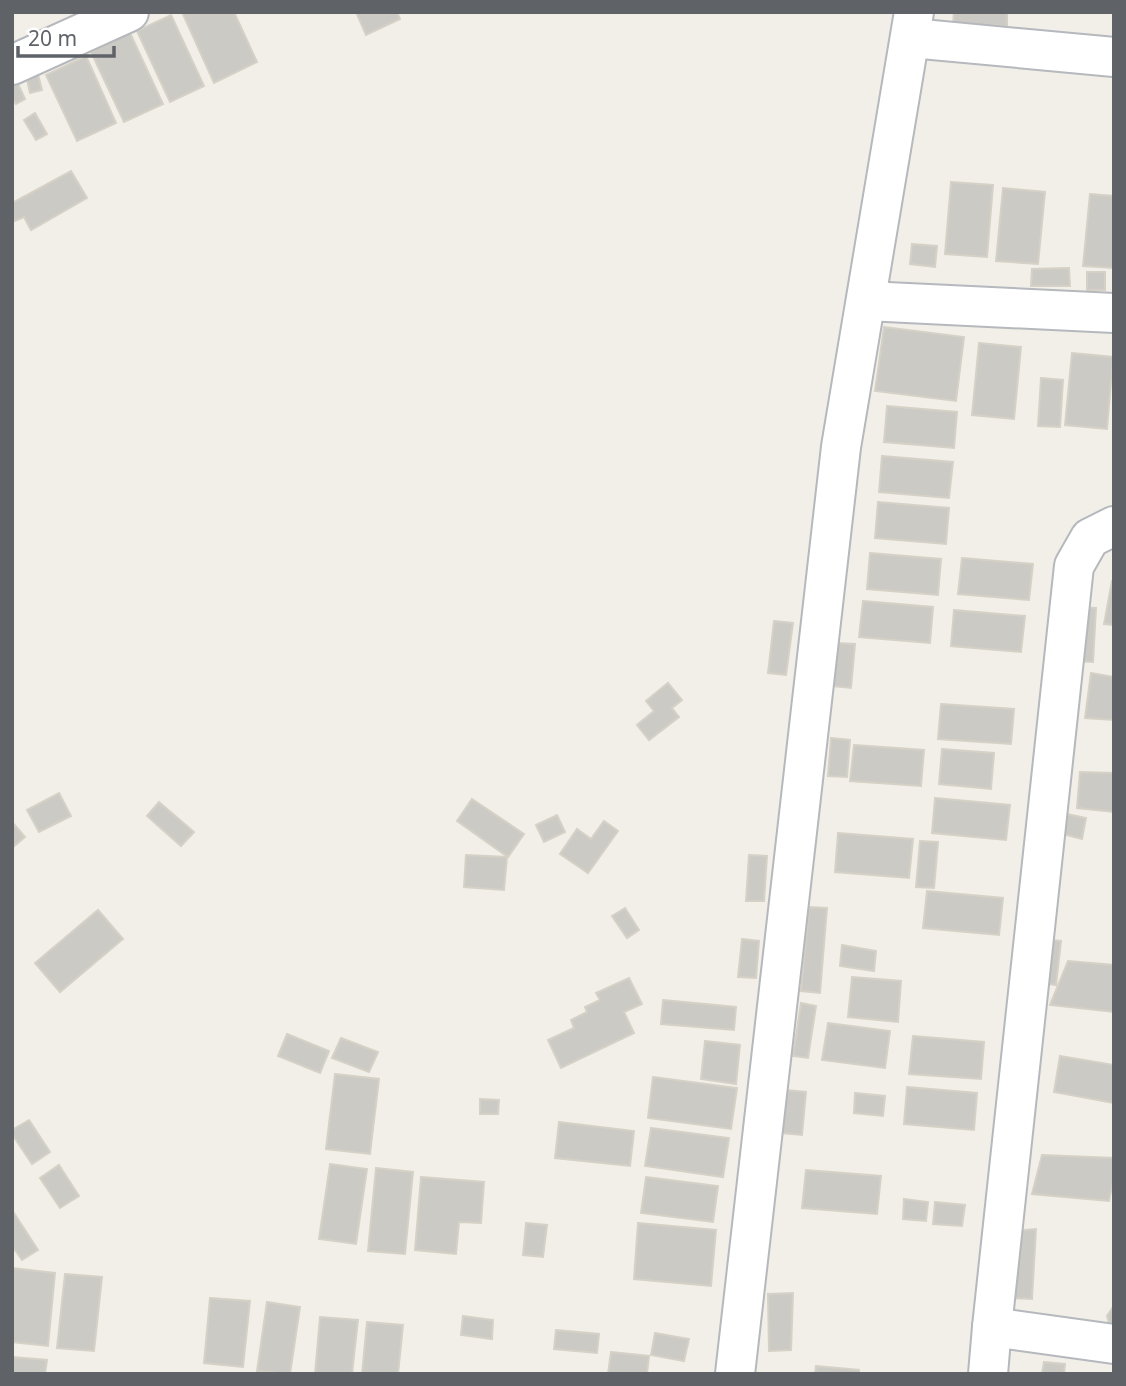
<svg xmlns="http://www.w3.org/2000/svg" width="1126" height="1386" font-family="'Noto Sans',sans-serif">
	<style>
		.building { fill: #cccac5; stroke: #d6d1c6; stroke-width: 2 }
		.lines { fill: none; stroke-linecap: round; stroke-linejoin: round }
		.street-casing { stroke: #b5b8bc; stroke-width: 42 }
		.street { stroke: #fff; stroke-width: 38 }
	</style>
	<rect width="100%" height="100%" fill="#f1efe8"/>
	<g class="building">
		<path d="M182 12H234L257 62 214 83Z"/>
		<path d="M356 12H397L400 19 366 35Z"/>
		<path d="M954 12H1007V26L953 24Z"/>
		<path d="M171 15 204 86 170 102 137 31Z"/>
		<path d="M130 33 163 104 124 122 91 52Z"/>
		<path d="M86 56 116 123 77 141 46 75Z"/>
		<path d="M35 63 42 90 30 93 24 66Z"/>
		<path d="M14 75 25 99 16 104 12 97Z"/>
		<path d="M35 113 47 134 36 140 24 120Z"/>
		<path d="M71 171 87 198 31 230 24 217 15 221 12 216V203Z"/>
		<path d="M951 182 993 185 987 257 945 254Z"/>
		<path d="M1003 188 1045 192 1038 264 996 261Z"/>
		<path d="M1090 194 1114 196V268L1083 266Z"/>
		<path d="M912 244 937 246 935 267 910 264Z"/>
		<path d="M1069 268 1070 286H1031L1032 269Z"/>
		<rect x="1087" y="272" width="18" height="18"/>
		<path d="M884 327 964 337 956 401 875 391Z"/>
		<path d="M979 343 1021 347 1014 419 972 415Z"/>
		<path d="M1072 353 1113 357 1107 429 1065 425Z"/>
		<path d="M1041 378 1063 380 1060 427 1038 426Z"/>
		<path d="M887 406 957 412 954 448 884 442Z"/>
		<path d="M882 456 953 462 949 498 879 492Z"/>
		<path d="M878 502 949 508 946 544 875 538Z"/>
		<path d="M870 553 941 559 938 595 867 589Z"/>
		<path d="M962 558 1033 564 1029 600 958 594Z"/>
		<path d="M1112 581H1114V625L1104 624Z"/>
		<path d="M863 601 933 607 930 643 859 637Z"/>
		<path d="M1075 607 1096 608 1093 662 1072 661Z"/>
		<path d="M954 610 1025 616 1021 652 951 646Z"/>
		<path d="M774 621 793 623 786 675 768 673Z"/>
		<path d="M837 643 855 644 851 688 833 686Z"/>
		<path d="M1091 673 1114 677V720L1085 718Z"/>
		<path d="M668 683 682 700 672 708 679 717 649 740 637 725 654 711 646 701Z"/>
		<path d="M941 704 1014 709 1011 744 938 739Z"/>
		<path d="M831 738 850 740 847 777 828 776Z"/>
		<path d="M854 745 924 750 921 786 850 781Z"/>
		<path d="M942 749 994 753 991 789 939 784Z"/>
		<path d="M1080 772 1114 773V812L1077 808Z"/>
		<path d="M59 793 71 816 39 832 27 810Z"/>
		<path d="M935 798 1010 805 1006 840 932 833Z"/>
		<path d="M472 799 524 834 508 857 457 821Z"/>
		<path d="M159 802 194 832 181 846 147 816Z"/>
		<path d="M1062 813 1086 818 1082 839 1059 833Z"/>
		<path d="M557 815 565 832 544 842 536 825Z"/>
		<path d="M604 821 618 831 588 873 560 854 577 829 591 839Z"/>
		<path d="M12 822 25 837 12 848Z"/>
		<path d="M838 833 913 839 909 878 835 872Z"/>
		<path d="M920 841 938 842 934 888 916 887Z"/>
		<path d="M466 855 507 857 504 890 464 887Z"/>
		<path d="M749 855 767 856 764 901H746Z"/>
		<path d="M927 891 1003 898 999 935 923 928Z"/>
		<path d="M809 907 827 908 820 993 801 991Z"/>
		<path d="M625 908 639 930 627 938 612 916Z"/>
		<path d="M98 910 123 939 60 992 35 963Z"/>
		<path d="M742 939 759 941 756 978 738 977Z"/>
		<path d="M1041 939 1061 941 1056 985 1035 982Z"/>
		<path d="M842 945 876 951 874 971 840 966Z"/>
		<path d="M1068 961 1114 965V1012L1050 1005Z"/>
		<path d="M852 977 901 981 898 1022 848 1017Z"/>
		<path d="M629 978 642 1004 624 1012 634 1033 561 1068 548 1040 574 1028 571 1020 587 1012 585 1007 600 1000 596 993Z"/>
		<path d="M663 1000 736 1007 734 1030 661 1024Z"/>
		<path d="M801 1003 816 1006 808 1058 793 1056Z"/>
		<path d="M828 1023 890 1031 885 1068 822 1060Z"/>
		<path d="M287 1034 329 1051 320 1073 278 1056Z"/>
		<path d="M913 1036 984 1042 981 1079 909 1074Z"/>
		<path d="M341 1038 378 1052 369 1072 332 1058Z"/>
		<path d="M705 1041 740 1045 736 1084 701 1079Z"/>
		<path d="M1060 1056 1114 1065V1103L1054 1092Z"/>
		<path d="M335 1074 379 1079 370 1154 326 1149Z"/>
		<path d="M653 1077 737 1088 731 1129 648 1118Z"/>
		<path d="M907 1087 977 1093 974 1130 904 1124Z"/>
		<path d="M786 1090 806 1092 802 1135 781 1133Z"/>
		<path d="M855 1093 885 1096 883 1116 854 1113Z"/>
		<path d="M480 1099 499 1100 498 1114H480Z"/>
		<path d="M29 1120 50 1152 32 1164 12 1134V1130Z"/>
		<path d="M559 1122 634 1131 630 1166 555 1158Z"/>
		<path d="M651 1128 729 1138 723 1177 645 1166Z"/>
		<path d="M1042 1155 1114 1158V1176L1109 1201 1032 1194Z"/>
		<path d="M330 1164 367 1169 356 1244 319 1239Z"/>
		<path d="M59 1165 79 1196 60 1208 40 1178Z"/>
		<path d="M376 1168 413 1172 405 1254 368 1251Z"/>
		<path d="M806 1170 881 1176 877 1214 802 1208Z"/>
		<path d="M421 1177 484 1182 481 1223 459 1222 456 1254 415 1250Z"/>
		<path d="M646 1177 718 1186 713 1222 641 1213Z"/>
		<path d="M904 1199 928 1202 926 1221 903 1219Z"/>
		<path d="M935 1202 965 1205 962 1226 933 1224Z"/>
		<path d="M12 1210 38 1250 22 1260 12 1246Z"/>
		<path d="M526 1223 547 1225 543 1257 523 1255Z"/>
		<path d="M638 1223 716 1230 711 1286 634 1279Z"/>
		<path d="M1036 1229 1032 1299 1010 1298 1014 1231Z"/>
		<path d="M12 1268 55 1273 48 1346 12 1342Z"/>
		<path d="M65 1274 102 1277 94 1351 57 1348Z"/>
		<path d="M793 1293 791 1350 769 1351 768 1294Z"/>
		<path d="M210 1298 250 1301 243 1367 204 1363Z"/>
		<path d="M267 1302 300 1307 290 1374 257 1371Z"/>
		<path d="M1113 1307 1114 1326 1109 1323 1107 1316Z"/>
		<path d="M463 1316 493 1320 492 1339 461 1335Z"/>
		<path d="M320 1317 358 1320 352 1374H315Z"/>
		<path d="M367 1322 403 1325 398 1374H362Z"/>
		<path d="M556 1330 599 1334 597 1353 554 1349Z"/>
		<path d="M655 1333 689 1339 684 1361 651 1355Z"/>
		<path d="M611 1352 649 1356 647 1374H608Z"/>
		<path d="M12 1357 47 1360 45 1374H12Z"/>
		<path d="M1044 1362 1065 1364 1064 1374H1042Z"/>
		<path d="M816 1366 859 1370V1374H815Z"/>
	</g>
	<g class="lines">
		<g class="street-casing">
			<g id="street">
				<path d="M911 38 1114 57"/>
				<path d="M12 65 129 12"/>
				<path d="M866 301 1114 313"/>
				<path d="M992 1327 1114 1344"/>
				<path d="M735 1374 841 447 914 12"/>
				<path d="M988 1374 992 1327 1074 566 1090 538 1114 526"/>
			</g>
		</g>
		<use href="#street" class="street"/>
	</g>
	<rect width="1126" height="1386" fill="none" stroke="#5f6368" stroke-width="28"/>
	<path d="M18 46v10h96v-10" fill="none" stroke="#5f6368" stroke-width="3.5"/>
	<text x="28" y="46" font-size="21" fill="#5f6368" stroke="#ffffff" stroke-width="5" paint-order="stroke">20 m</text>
</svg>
